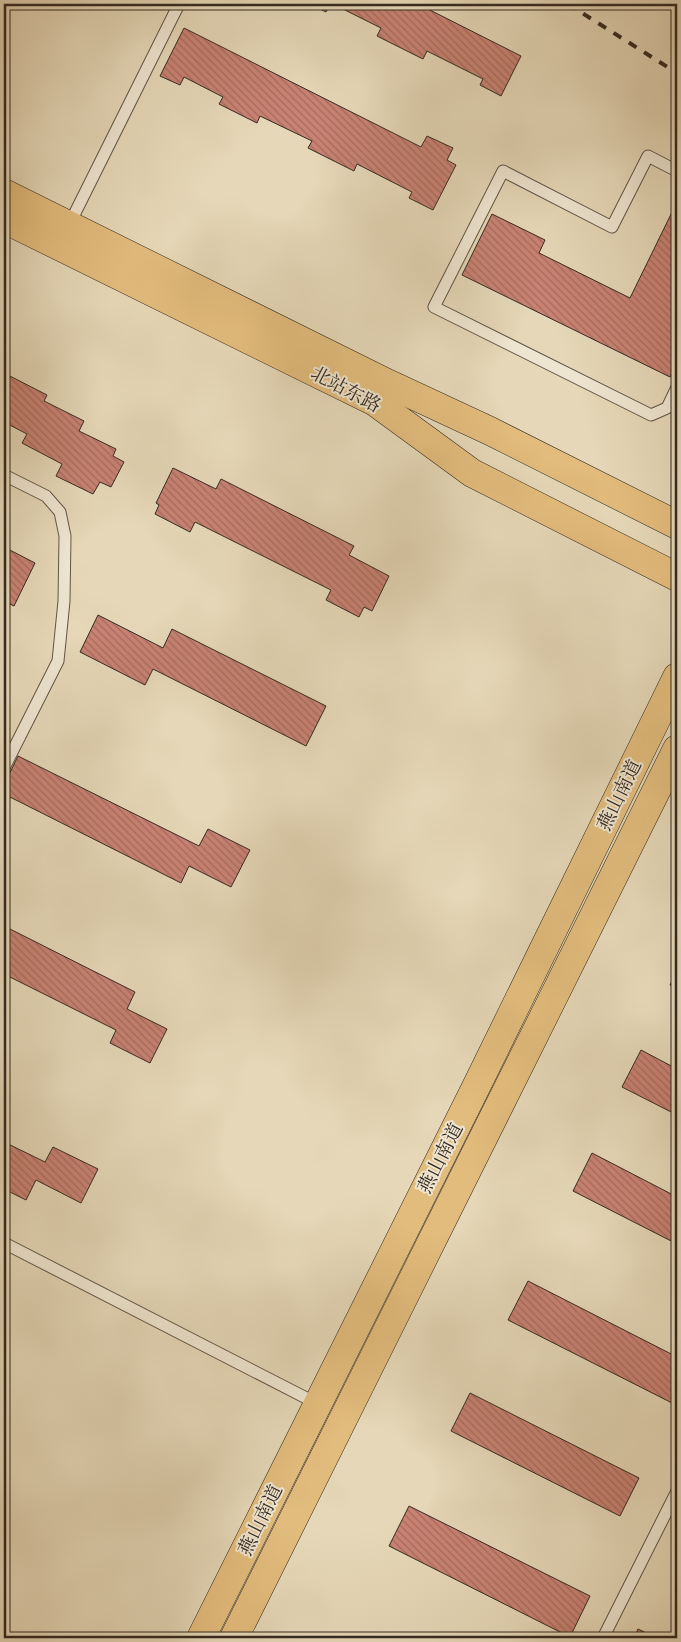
<svg xmlns="http://www.w3.org/2000/svg" width="681" height="1642" font-family="'EB Garamond','Noto Serif SC',serif">
	<style>
		.building { fill: url(#building-back-hatch); stroke: #342a21 }
		.lines { fill: none; stroke-linecap: round; stroke-linejoin: round }
		.service-casing { stroke: #605546; stroke-width: 13 }
		.primary-casing { stroke: #342a21; stroke-width: 29 }
		.service { stroke: #eee5d0; stroke-width: 11 }
		.primary { stroke: #e2bc7c; stroke-width: 28 }
		.rail { stroke: #342a21; stroke-width: 4; stroke-dasharray: 9 9; stroke-linecap: butt }
		.labels { text-anchor: middle; dominant-baseline: central; stroke-width: 4; stroke-linejoin: round; paint-order: stroke }
		.street-label { font-size: 19px; fill: #342a21; stroke: #eee5d0 }
	</style>
	<defs>
		<pattern id="building-back-hatch" width="6" height="6" patternUnits="userSpaceOnUse" patternTransform="scale(1.25)"><rect width="6" height="6" fill="#c98273"/><path d="M-1 5l2 2M0 0l6 6M5-1l2 2" fill="none" stroke="#a46b5e"/></pattern>
	</defs>
	<rect width="100%" height="100%" fill="#e5d7b7"/>
	<filter id="stains"><feTurbulence type="fractalNoise" baseFrequency=".004" numOctaves="4"/><feColorMatrix values="0 0 0 0 .2 0 0 0 0 .09 0 0 0 0 .02 0 0 0 .5 -.17"/></filter>
	<radialGradient id="worn" r=".72"><stop offset=".6" stop-color="#630" stop-opacity="0"/><stop offset="1" stop-color="#630" stop-opacity=".3"/></radialGradient>
	<g class="building">
		<path d="M310 4H330L326 12Z"/>
		<path d="M333 4H418L521 56 501 96 480 85 483 79 427 51 423 59 377 36 381 28Z"/>
		<path d="M184 28 421 147 427 136 453 148 447 160 456 165 433 210 409 198 412 192 357 164 354 171 308 148 312 141 260 116 257 123 219 104 223 97 184 77 180 85 160 76Z"/>
		<path d="M677 202V362L670 377 462 275 492 214 545 240 539 253 630 298Z"/>
		<path d="M4 373 47 395 44 401 84 421 79 431 116 449 113 456 124 462 111 487 100 482 93 494 56 476 62 464 22 443 27 434 4 422Z"/>
		<path d="M173 468 216 489 221 479 354 546 349 555 389 576 372 611 364 607 359 617 326 600 331 590 195 522 190 532 155 514 159 505 156 503Z"/>
		<path d="M4 547 35 563 14 606 4 601Z"/>
		<path d="M98 615 163 648 172 629 326 706 306 746 153 669 145 685 80 652Z"/>
		<path d="M18 756 199 846 208 829 250 850 231 887 189 866 181 883 4 794V785Z"/>
		<path d="M4 926 135 992 127 1009 167 1029 150 1063 110 1043 116 1030 4 974Z"/>
		<path d="M677 971V989L670 985Z"/>
		<path d="M641 1050 677 1069V1115L622 1087Z"/>
		<path d="M4 1142 45 1162 53 1147 98 1169 81 1203 36 1180 26 1200 4 1189Z"/>
		<path d="M592 1153 677 1197V1244L573 1191Z"/>
		<path d="M528 1281 677 1357 676 1405 508 1320Z"/>
		<path d="M470 1393 639 1478 620 1516 451 1431Z"/>
		<path d="M409 1506 590 1596 570 1637 389 1546Z"/>
		<path d="M638 1629 657 1638H634Z"/>
	</g>
	<g class="lines">
		<g class="service-casing">
			<g id="service">
				<path d="M677 171 648 156 612 227 503 171 434 307 651 415 667 408 677 387"/>
				<path d="M69 225 179 4"/>
				<path d="M4 475 46 496 60 512 65 536 64 601 58 661 4 768"/>
				<path d="M4 1243 318 1404"/>
				<path d="M603 1638 677 1491"/>
			</g>
		</g>
		<g class="primary-casing">
			<g id="primary">
				<path d="M4 193 387 383 490 431 677 525"/>
				<path d="M4 219 375 402 472 473 677 577"/>
				<path d="M201 1638 476 1087 677 677"/>
				<path d="M234 1638 677 749"/>
			</g>
		</g>
		<use href="#service" class="service"/>
		<use href="#primary" class="primary"/>
		<path class="rail" d="M568 4 677 73"/>
	</g>
	<g class="labels">
		<g class="street-label">
			<text transform="translate(346 389) rotate(28)">北站东路</text>
			<text transform="translate(619 795) rotate(-64)">燕山南道</text>
			<text transform="translate(440 1158) rotate(-63)">燕山南道</text>
			<text transform="translate(260 1520) rotate(-64)">燕山南道</text>
		</g>
	</g>
	<rect width="681" height="1642" fill="none" stroke="#e5d7b7" stroke-width="20"/>
	<rect x="5" y="5" width="671" height="1632" fill="none" stroke="#342a21" stroke-width="2.5"/>
	<rect x="10" y="10" width="661" height="1622" fill="none" stroke="#342a21"/>
	<rect width="100%" height="100%" filter="url(#stains)"/>
	<rect width="100%" height="100%" fill="url(#worn)"/>
</svg>
